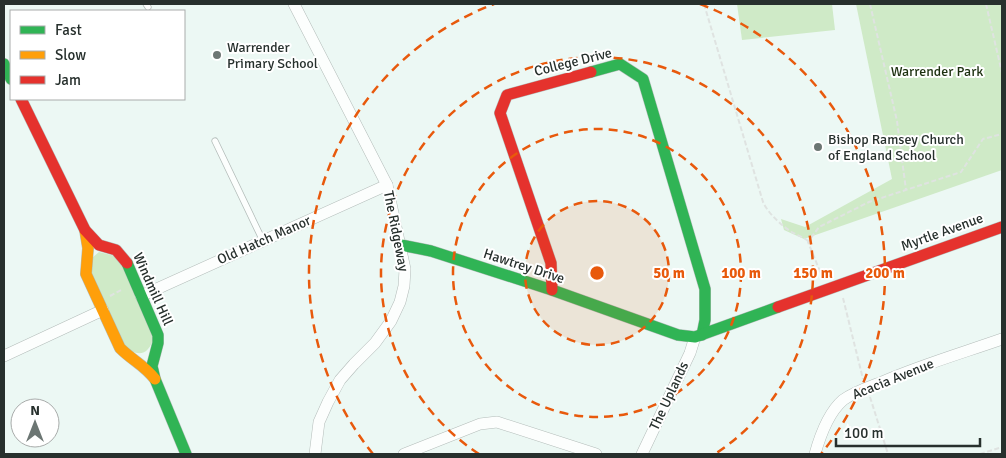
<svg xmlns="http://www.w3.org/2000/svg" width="1006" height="458" font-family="Signika,sans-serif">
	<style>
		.green { fill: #cfeac7 }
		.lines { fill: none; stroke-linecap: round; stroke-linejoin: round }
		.lane-casing { stroke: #b3bcb9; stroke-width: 7 }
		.street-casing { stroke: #b3bcb9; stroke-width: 12 }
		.fast-casing { stroke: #b3bcb9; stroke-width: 12 }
		.slow-casing { stroke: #b3bcb9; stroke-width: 12 }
		.jam-casing { stroke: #b3bcb9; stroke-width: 12 }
		.path { stroke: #dfe3e1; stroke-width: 2; stroke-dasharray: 5 2.5; stroke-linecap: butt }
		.lane { stroke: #fcfefd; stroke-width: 5.5 }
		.street { stroke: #fcfefd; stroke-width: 11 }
		.fast { stroke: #30b455; stroke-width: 11 }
		.slow { stroke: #ff9f0a; stroke-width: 11 }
		.jam { stroke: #e5322d; stroke-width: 11 }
		.ring { fill: none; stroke: #e8590c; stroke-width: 2.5; stroke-dasharray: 9 6 }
		.poi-dot { fill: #6c7673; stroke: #fff; stroke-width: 2 }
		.labels { text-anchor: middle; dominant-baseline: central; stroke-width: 4; stroke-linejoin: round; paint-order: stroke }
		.poi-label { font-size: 14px; fill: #27302d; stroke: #fff; text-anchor: start }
		.street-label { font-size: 14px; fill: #27302d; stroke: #fff }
		.park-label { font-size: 14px; fill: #1c300f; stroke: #fff }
		.centre { fill: #e8590c; stroke: #fff; stroke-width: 2.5 }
		.ring-label { font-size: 15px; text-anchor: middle; font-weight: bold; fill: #e8590c; stroke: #fff; stroke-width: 4; stroke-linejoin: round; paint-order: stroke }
	</style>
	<rect width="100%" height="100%" fill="#ecf8f4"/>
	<g class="green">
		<path d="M737 4H832L835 30 742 40Z"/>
		<path d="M856 4H1002V170L804 239 784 230 781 219 805 227 892 179Z"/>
		<path d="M99 252 119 257 154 336C149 355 140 357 124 348L91 277 92 258Z"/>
	</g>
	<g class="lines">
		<g class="lane-casing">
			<g id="lane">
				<path d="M146 4 148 7"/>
				<path d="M215 141 263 241"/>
			</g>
		</g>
		<g class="street-casing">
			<g id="street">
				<path d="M294 4 387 185 405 269 404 286 400 302 391 321 375 343 354 364 340 380 328 402 319 422 315 454"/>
				<path d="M141 296 387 185"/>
				<path d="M4 356 103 310"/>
				<path d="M404 454 480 424 497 422 596 454"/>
				<path d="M642 454 690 353 695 337"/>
				<path d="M815 454C820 436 828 413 843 400 854 392 869 387 882 382 921 365 962 353 1002 339"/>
			</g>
		</g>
		<g class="fast-casing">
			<g id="fast">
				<path d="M4 64 11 79"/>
				<path d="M591 72 620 64 643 79 705 289V320L702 335"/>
				<path d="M401 245 431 251 552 290 678 335 695 337 778 307"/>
				<path d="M127 263 158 335V343L152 366 155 379 186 454"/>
			</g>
		</g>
		<g class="slow-casing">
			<path id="slow" d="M85 230 88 248 86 274 120 348C133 361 143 364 155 379"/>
		</g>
		<g class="jam-casing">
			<g id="jam">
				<path d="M21 99 85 230 99 245 116 250 127 263"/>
				<path d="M552 290 551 263 500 113 507 95 591 72"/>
				<path d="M778 307 1002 227"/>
			</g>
		</g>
		<g class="path">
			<path d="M704 4 763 202C768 213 780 224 790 231 796 235 802 236 808 241"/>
			<path d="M870 4 897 121 906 190"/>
			<path d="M986 4 1002 73"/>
			<path d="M823 279 808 242 819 227 869 202 961 172 983 139 1002 134"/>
			<path d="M110 296 123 289"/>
			<path d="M843 298 863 379"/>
			<path d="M870 397 888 454"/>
			<path d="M980 454 1002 447"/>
		</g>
		<use href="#lane" class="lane"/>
		<use href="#street" class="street"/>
		<use href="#fast" class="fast"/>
		<use href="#slow" class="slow"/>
		<use href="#jam" class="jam"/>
	</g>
	<circle cx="597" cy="273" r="72" fill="#e8590c" fill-opacity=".12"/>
	<g class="ring">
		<circle cx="597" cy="273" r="72"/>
		<circle cx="597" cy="273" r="144"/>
		<path d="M479 454A216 216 0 1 1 715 454"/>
		<path d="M373 454A288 288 0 0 1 494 4M700 4A288 288 0 0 1 821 454"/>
	</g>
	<g class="poi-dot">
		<circle cx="217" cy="55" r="5"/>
		<circle cx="818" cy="147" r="5"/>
	</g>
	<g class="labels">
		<g class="poi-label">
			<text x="227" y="47">Warrender<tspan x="227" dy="16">Primary School</tspan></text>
			<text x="828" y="139">Bishop Ramsey Church<tspan x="828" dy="16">of England School</tspan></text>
		</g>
		<g class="street-label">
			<text transform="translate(573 62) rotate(-14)">College Drive</text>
			<text transform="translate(396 231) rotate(79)">The Ridgeway</text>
			<text transform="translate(942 232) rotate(-20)">Myrtle Avenue</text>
			<text transform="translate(264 240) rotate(-24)">Old Hatch Manor</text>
			<text transform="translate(524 266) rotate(18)">Hawtrey Drive</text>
			<text transform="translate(153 289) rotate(66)">Windmill Hill</text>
			<text transform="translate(893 379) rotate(-22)">Acacia Avenue</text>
			<text transform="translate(669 396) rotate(-65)">The Uplands</text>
		</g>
		<g class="park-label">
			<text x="937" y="71">Warrender Park</text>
		</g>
	</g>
	<circle cx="597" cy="273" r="8" class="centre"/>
	<g class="ring-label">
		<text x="669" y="278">50 m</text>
		<text x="741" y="278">100 m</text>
		<text x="813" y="278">150 m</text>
		<text x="885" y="278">200 m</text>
	</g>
	<rect width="1006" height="458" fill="none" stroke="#27302d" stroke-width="10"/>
	<rect x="10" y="10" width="175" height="90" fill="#ffffff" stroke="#a9acab"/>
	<rect x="20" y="26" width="25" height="8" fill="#30b455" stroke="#a9acab"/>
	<text x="55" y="35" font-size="15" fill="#27302d">Fast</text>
	<rect x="20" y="51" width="25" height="8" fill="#ff9f0a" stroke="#a9acab"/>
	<text x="55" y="60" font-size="15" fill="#27302d">Slow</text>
	<rect x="20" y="76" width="25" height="8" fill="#e5322d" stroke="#a9acab"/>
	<text x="55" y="85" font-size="15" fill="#27302d">Jam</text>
	<g transform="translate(35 423)"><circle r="24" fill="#ffffff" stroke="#a9acab"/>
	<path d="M0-4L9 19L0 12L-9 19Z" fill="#6c7673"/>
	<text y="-8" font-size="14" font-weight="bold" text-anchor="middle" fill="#27302d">N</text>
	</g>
	<path d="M836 438v8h144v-8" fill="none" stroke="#27302d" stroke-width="2.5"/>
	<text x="844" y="438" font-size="15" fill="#27302d" stroke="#ffffff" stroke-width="4" paint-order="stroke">100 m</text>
</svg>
